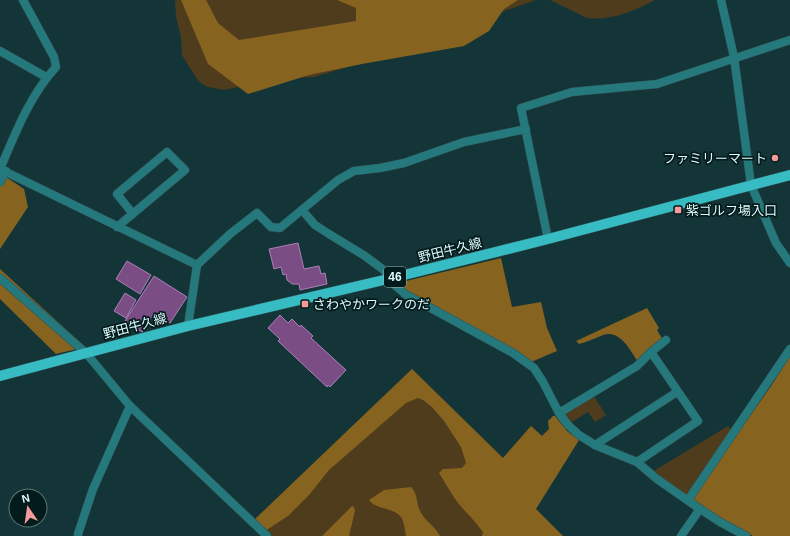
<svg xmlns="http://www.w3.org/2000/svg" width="790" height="536" font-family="Arial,'Noto Sans JP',sans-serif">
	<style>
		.green { fill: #4e3c1d }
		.forest { fill: #86631f }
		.building { fill: #7a4d84; stroke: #ae7fb9 }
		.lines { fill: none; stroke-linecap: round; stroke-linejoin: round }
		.street-casing { stroke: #305153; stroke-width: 9 }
		.primary-casing { stroke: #305153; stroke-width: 11 }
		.street { stroke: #25797d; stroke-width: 8 }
		.primary { stroke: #37bcc3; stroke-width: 10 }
		.poi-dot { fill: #f59b9b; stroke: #041b1c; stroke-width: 1.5 }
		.labels { text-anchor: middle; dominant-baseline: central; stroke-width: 3.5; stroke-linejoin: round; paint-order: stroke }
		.shield { fill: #041b1c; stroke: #9db8ba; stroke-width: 1 }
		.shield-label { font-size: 12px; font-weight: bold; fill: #dffbfd }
		.poi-label { font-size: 13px; fill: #dffbfd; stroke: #041b1c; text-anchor: start }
		.street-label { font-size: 13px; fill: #dffbfd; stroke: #041b1c }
	</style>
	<rect width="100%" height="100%" fill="#133537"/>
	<g class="green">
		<path d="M175 0H536L439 34 368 61 314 77 274 79 224 90 208 87 201 83 197 79 185 60 182 55 181 37 176 17Z"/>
		<path d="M550 0H655C635 11 610 21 587 18Z"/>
		<path d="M412 369 503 458 531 426 542 436 549 429 548 421 568 444 508 536H270L253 521Z"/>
		<path d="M593 395 606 415 595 422 588 412 572 422 565 414 566 412Z"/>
		<path d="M728 426 733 432 688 497 652 472Z"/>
	</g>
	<g class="forest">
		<path d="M181 0H206L218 23 239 40 356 21V8L337 0H518L504 9 489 31 464 46 362 64 309 75 248 94 208 64Z"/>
		<path d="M0 173 24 189 28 207 0 249Z"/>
		<path d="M501 258 512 307 541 302 547 328 557 351 531 362 409 293 403 288 406 281Z"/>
		<path d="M0 269 85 347 56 354 0 299Z"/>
		<path d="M647 308 659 328 657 330 663 340 638 362C630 350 620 329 603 335 595 338 587 342 579 344L576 341Z"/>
		<path d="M790 356V536H753L726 522 691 499 771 386Z"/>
		<path d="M412 369 503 458 531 426 542 436 549 429 548 421 553 416H555L567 431 579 440 536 509 563 536H482L483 532C477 524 471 517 464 510 454 499 447 486 439 473L443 469 462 468 466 463 461 447 444 421 432 407 423 400 418 398 406 403 329 470 309 495 288 516 265 531 253 521Z"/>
		<path d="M411 487C418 494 416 503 420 511 425 521 435 526 440 536H406C405 531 404 521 401 517 393 507 376 510 369 500L384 490Z"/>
		<path d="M352 506 354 507 355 511 349 536H322Z"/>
	</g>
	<g class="building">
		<path d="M298 243 304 269 319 266 321 274 325 273 327 284 300 290 299 284H292L287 280 286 274 283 275 281 267 274 269 269 249Z"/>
		<path d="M127 261 151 275 140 294 116 279Z"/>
		<path d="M154 276 187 297 170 323 154 313 142 332 125 321Z"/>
		<path d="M125 293 136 300 126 318 114 311Z"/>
		<path d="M280 315 288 323 292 319 300 327 301 325 313 336 311 338 346 370 330 387 328 385 327 387 278 341 280 339 268 328Z"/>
	</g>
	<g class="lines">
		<g class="street-casing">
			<g id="street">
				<path d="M23 0 54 57 56 67C30 95 15 134 0 169L197 265"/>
				<path d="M721 0 734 57 751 185 776 243 790 263"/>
				<path d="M0 51 46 77"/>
				<path d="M0 182 6 171"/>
				<path d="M302 210 315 225 329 234 365 256 385 271 388 279 405 294 513 353 534 368 543 382 559 413 568 425 579 435 595 445 637 462 657 479 700 509 720 522 746 536"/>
				<path d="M117 227 185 170 167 152 117 194 133 214"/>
				<path d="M548 239 521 108 572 92 657 84 790 40"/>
				<path d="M0 278 86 353 130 406 267 536"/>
				<path d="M188 326 197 265 230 234 257 213 271 227 280 228 338 180 354 171 380 168 404 163 464 142 526 129"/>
				<path d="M559 413 637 366 651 352 666 340"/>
				<path d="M595 445 677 392"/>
				<path d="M637 462 698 421 651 352"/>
				<path d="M688 500 790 349"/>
				<path d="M78 536V534L93 489 130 406"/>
				<path d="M681 536 700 509"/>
			</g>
		</g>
		<g class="primary-casing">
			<path id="primary" d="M0 376 188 326 388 279 548 239 790 175"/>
		</g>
		<use href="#street" class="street"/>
		<use href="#primary" class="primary"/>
	</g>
	<g class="poi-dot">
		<circle cx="775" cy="158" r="4"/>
		<rect x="674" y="206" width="8" height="8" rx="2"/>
		<rect x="301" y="300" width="8" height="8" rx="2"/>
	</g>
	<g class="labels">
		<rect class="shield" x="384" y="267" width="22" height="20" rx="3"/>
		<g class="shield-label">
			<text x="395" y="277">46</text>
		</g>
		<g class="poi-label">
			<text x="767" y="158" text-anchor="end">ファミリーマート</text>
			<text x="686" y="210">紫ゴルフ場入口</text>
			<text x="313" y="304">さわやかワークのだ</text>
		</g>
		<g class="street-label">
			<text transform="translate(450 250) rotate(-14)">野田牛久線</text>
			<text transform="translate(135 326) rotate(-15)">野田牛久線</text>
		</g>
	</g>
	<g transform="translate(28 508) rotate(347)"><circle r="19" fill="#041b1c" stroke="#5c7576"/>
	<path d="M0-3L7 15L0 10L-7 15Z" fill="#f59b9b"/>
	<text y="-6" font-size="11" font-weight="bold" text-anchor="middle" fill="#dffbfd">N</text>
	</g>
</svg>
